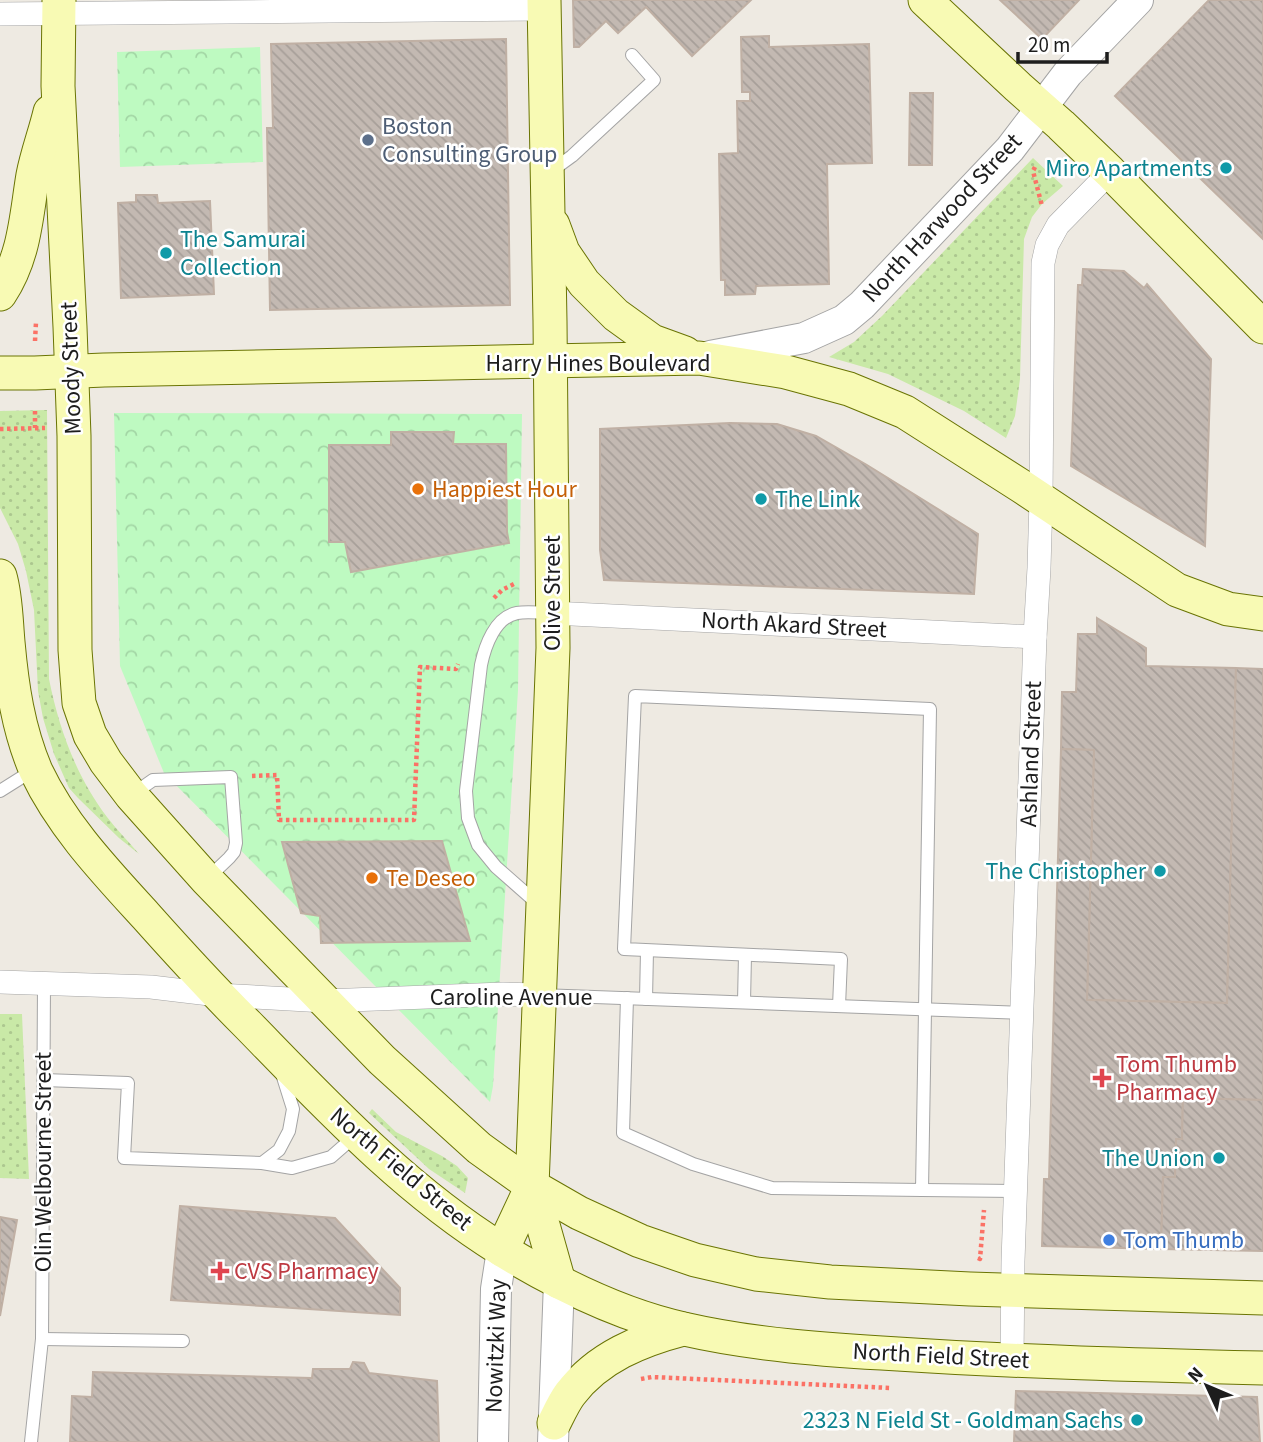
<svg xmlns="http://www.w3.org/2000/svg" width="1263" height="1442" font-family="'Source Sans 3',sans-serif">
	<style>
		.grass { fill: url(#grass-dots) }
		.park { fill: url(#park-crowns) }
		.building { fill: url(#building-back-hatch); stroke: #c0b0a4; stroke-width: 2 }
		.lines { fill: none; stroke-linecap: round; stroke-linejoin: round }
		.service-casing { stroke: #a4a4a4; stroke-width: 14 }
		.minor-casing { stroke: #a4a4a4; stroke-width: 24 }
		.tertiary-casing { stroke: #a4a4a4; stroke-width: 32 }
		.secondary-casing { stroke: #6a7404; stroke-width: 35 }
		.path { stroke: #fb7266; stroke-width: 4.5; stroke-dasharray: 3.5 3.5; stroke-linecap: butt }
		.service { stroke: #fff; stroke-width: 12 }
		.minor { stroke: #fff; stroke-width: 23 }
		.tertiary { stroke: #fff; stroke-width: 30 }
		.secondary { stroke: #f8fab4; stroke-width: 33 }
		.service-dot { fill: #5c6f8a; stroke: #fff; stroke-width: 2.5 }
		.culture-dot { fill: #0f9aa8; stroke: #fff; stroke-width: 2.5 }
		.food-dot { fill: #e8710a; stroke: #fff; stroke-width: 2.5 }
		.health-dot { fill: #e0444e; stroke: #fff; stroke-width: 2.5 }
		.shop-dot { fill: #3f7fe0; stroke: #fff; stroke-width: 2.5 }
		.labels { text-anchor: middle; dominant-baseline: central; stroke-width: 5; stroke-linejoin: round; paint-order: stroke }
		.service-label { font-size: 24px; fill: #4e5e75; stroke: #fff; text-anchor: start }
		.culture-label { font-size: 24px; fill: #0d838f; stroke: #fff; text-anchor: end }
		.street-label { font-size: 24px; fill: #1d1d1d; stroke: #fff }
		.food-label { font-size: 24px; fill: #c56008; stroke: #fff; text-anchor: start }
		.health-label { font-size: 24px; fill: #be3a42; stroke: #fff; text-anchor: start }
		.shop-label { font-size: 24px; fill: #366cbe; stroke: #fff; text-anchor: start }
	</style>
	<defs>
		<pattern id="grass-dots" width="8" height="8" patternUnits="userSpaceOnUse" patternTransform="scale(1.75)"><rect width="8" height="8" fill="#c9e9a7"/><path d="M2 2h.1M6 6h.1" fill="none" stroke="#acc78f" stroke-width="1.8" stroke-linecap="round"/></pattern>
		<pattern id="park-crowns" width="20" height="18" patternUnits="userSpaceOnUse" patternTransform="scale(1.75)"><rect width="20" height="18" fill="#befac1"/><path d="M2 6a3 3 0 1 1 6 0M12 15a3 3 0 1 1 6 0" fill="none" stroke="#a3d6a5"/></pattern>
		<pattern id="building-back-hatch" width="6" height="6" patternUnits="userSpaceOnUse" patternTransform="scale(1.75)"><rect width="6" height="6" fill="#c3b9b2"/><path d="M-1 5l2 2M0 0l6 6M5-1l2 2" fill="none" stroke="#a79f99"/></pattern>
	</defs>
	<rect width="100%" height="100%" fill="#eeeae2"/>
	<g class="grass">
		<path d="M1033 158 1063 186 1042 204 1032 217 1024 239 1020 379 1015 416 1006 438 964 411 888 374 829 357 854 342 882 316Z"/>
		<path d="M47 410 49 679C59 729 76 776 107 817 117 830 128 841 139 854L119 838 78 798 69 788 54 754 43 718 38 691 34 610 26 571 18 544 0 508V411Z"/>
		<path d="M0 1014H22L29 1179 0 1178Z"/>
		<path d="M372 1109 396 1132 442 1156 457 1166 468 1178 465 1193 429 1169 369 1113Z"/>
	</g>
	<g class="park">
		<path d="M260 47 263 162 120 167 117 52Z"/>
		<path d="M114 413 522 414 518 690 493 1086 490 1102 164 773 120 666Z"/>
	</g>
	<g class="building">
		<path d="M573 0H751L692 56 646 7 618 33 606 21 579 47H574Z"/>
		<path d="M1000 0H1079L1042 39Z"/>
		<path d="M1209 0H1263V239L1115 96Z"/>
		<path d="M769 36V47L869 44 872 163 827 164 829 284 756 286 755 294 725 295V280H721L719 154 738 153 737 101H750V92H742L741 37Z"/>
		<path d="M506 39 510 305 270 310 267 128H273L271 44Z"/>
		<path d="M910 93H933L932 165H909Z"/>
		<path d="M136 195H157L158 203 210 201 214 294 121 298 118 203 136 202Z"/>
		<path d="M1083 269 1124 271 1144 288 1147 284 1211 359 1205 546 1071 466 1078 285H1082Z"/>
		<path d="M730 423 777 424 816 436 867 465 978 534 974 594 604 580 600 550V429Z"/>
		<path d="M391 432H454L453 444H506L507 532 509 543 351 572 345 542H329V445H391Z"/>
		<path d="M1097 618 1146 648V666L1236 668 1227 1003 1087 1000 1094 750 1061 749 1062 692H1076L1078 634H1097Z"/>
		<path d="M1236 668 1263 669V1100L1183 1098 1182 1139H1176L1175 1177H1163L1161 1249 1042 1246 1044 1179H1049L1061 749 1094 750 1087 1000 1227 1003Z"/>
		<path d="M442 841 470 941 321 943 320 916 301 913 282 842Z"/>
		<path d="M1183 1098 1263 1100V1251L1161 1249 1163 1177H1175L1176 1139H1182Z"/>
		<path d="M180 1206 335 1218 400 1288V1315L171 1300Z"/>
		<path d="M0 1217 17 1220 0 1316Z"/>
		<path d="M353 1362 364 1363 369 1373 437 1381 439 1442H70L72 1396 92 1397 93 1372 312 1378 313 1369H350Z"/>
		<path d="M1016 1391 1257 1397 1260 1442H1014Z"/>
	</g>
	<g class="lines">
		<g class="service-casing">
			<g id="service">
				<path d="M550 172 572 156 654 80 632 55"/>
				<path d="M0 791 35 769"/>
				<path d="M133 794 153 780 231 777 236 843 234 852 229 858 207 879"/>
				<path d="M538 904 496 867 478 845 468 818 466 791 481 665C485 646 495 617 517 613 527 611 540 613 550 613"/>
				<path d="M540 995 1022 1013"/>
				<path d="M627 998 623 1133 693 1164 772 1188 922 1190 930 709 635 696 624 949 841 959 839 1006"/>
				<path d="M646 999 647 951"/>
				<path d="M744 1002 745 955"/>
				<path d="M44 1080 128 1083 124 1158 262 1163 292 1168 331 1157 355 1136"/>
				<path d="M262 1163 279 1150 289 1131 293 1109 282 1074"/>
				<path d="M922 1190 1016 1191"/>
				<path d="M42 1339 183 1341"/>
				<path d="M31 1442 42 1339 44 984"/>
			</g>
		</g>
		<g class="minor-casing">
			<g id="minor">
				<path d="M0 14 544 9"/>
				<path d="M552 613 1035 637"/>
				<path d="M0 982 151 987 218 995 325 1001 503 994 540 995"/>
				<path d="M1012 1361 1013 1261 1035 637 1039 568 1041 500 1043 263 1047 245 1058 225 1110 172"/>
			</g>
		</g>
		<g class="tertiary-casing">
			<g id="tertiary">
				<path d="M710 356 804 338 844 320 862 305 1010 149 1068 73 1138 0"/>
				<path d="M493 1442 496 1289 502 1250"/>
				<path d="M553 1442 559 1282"/>
			</g>
		</g>
		<g class="secondary-casing">
			<g id="secondary">
				<path d="M59 0 58 86 70 327 74 436 75 650 79 703 90 735 106 762 131 795 207 880 382 1060 479 1148 532 1186 579 1213 640 1241 695 1260 756 1274 830 1282 970 1289 1263 1298"/>
				<path d="M544 0 550 321 553 648 532 1186 559 1282"/>
				<path d="M925 0 1018 87 1061 125 1110 172 1263 327"/>
				<path d="M553 225 563 252 584 283 616 315 652 341 685 353"/>
				<path d="M0 294C25 256 26 217 33 175 37 154 45 133 50 112"/>
				<path d="M0 373H35L104 370 699 358 786 372 849 389 905 412 1021 486 1177 590 1228 609 1263 614"/>
				<path d="M0 576C6 597 6 620 8 642 12 686 18 729 36 771 62 826 105 871 146 916 179 953 213 990 248 1025 327 1106 405 1190 502 1250 558 1284 620 1315 684 1329 754 1345 827 1350 898 1354 1020 1362 1141 1365 1263 1368"/>
				<path d="M502 1250 532 1186"/>
				<path d="M554 1423C559 1413 564 1402 570 1394 598 1357 641 1340 683 1329"/>
			</g>
		</g>
		<g class="path">
			<path d="M1035 167 1033 171 1042 206"/>
			<path d="M35 341 36 322"/>
			<path d="M35 411V428"/>
			<path d="M0 429 45 428"/>
			<path d="M494 598 502 590 516 583"/>
			<path d="M252 776 277 775 279 820H414L420 667 456 669 458 664"/>
			<path d="M978 1258 980 1259 984 1210"/>
			<path d="M641 1379 652 1377 891 1388"/>
		</g>
		<use href="#service" class="service"/>
		<use href="#minor" class="minor"/>
		<use href="#tertiary" class="tertiary"/>
		<use href="#secondary" class="secondary"/>
	</g>
	<circle class="service-dot" cx="368" cy="140" r="7"/>
	<g class="culture-dot">
		<circle cx="1226" cy="168" r="7"/>
		<circle cx="166" cy="253" r="7"/>
		<circle cx="761" cy="499" r="7"/>
		<circle cx="1160" cy="871" r="7"/>
		<circle cx="1219" cy="1158" r="7"/>
		<circle cx="1137" cy="1420" r="7"/>
	</g>
	<g class="food-dot">
		<circle cx="418" cy="489" r="7"/>
		<circle cx="372" cy="878" r="7"/>
	</g>
	<g class="health-dot">
		<path d="M1098.5 1067.5h7v7h7v7h-7v7h-7v-7h-7v-7h7z"/>
		<path d="M216.5 1260.5h7v7h7v7h-7v7h-7v-7h-7v-7h7z"/>
	</g>
	<circle class="shop-dot" cx="1109" cy="1240" r="7"/>
	<g class="labels">
		<g class="service-label">
			<text x="382" y="126">Boston<tspan x="382" dy="28">Consulting Group</tspan></text>
		</g>
		<g class="culture-label">
			<text x="1212" y="168">Miro Apartments</text>
			<text x="180" y="239" text-anchor="start">The Samurai<tspan x="180" dy="28">Collection</tspan></text>
			<text x="775" y="499" text-anchor="start">The Link</text>
			<text x="1146" y="871">The Christopher</text>
			<text x="1205" y="1158">The Union</text>
			<text x="1123" y="1420">2323 N Field St - Goldman Sachs</text>
		</g>
		<g class="street-label">
			<text transform="translate(942 218) rotate(-47)">North Harwood Street</text>
			<text x="598" y="363">Harry Hines Boulevard</text>
			<text transform="translate(71 368) rotate(-92)">Moody Street</text>
			<text transform="translate(552 593) rotate(-90)">Olive Street</text>
			<text transform="translate(794 625) rotate(3)">North Akard Street</text>
			<text transform="translate(1031 754) rotate(-88)">Ashland Street</text>
			<text x="511" y="997">Caroline Avenue</text>
			<text transform="translate(43 1162) rotate(-90)">Olin Welbourne Street</text>
			<text transform="translate(401 1169) rotate(40)">North Field Street</text>
			<text transform="translate(496 1346) rotate(-88)">Nowitzki Way</text>
			<text transform="translate(941 1356) rotate(3)">North Field Street</text>
		</g>
		<g class="food-label">
			<text x="432" y="489">Happiest Hour</text>
			<text x="386" y="878">Te Deseo</text>
		</g>
		<g class="health-label">
			<text x="1116" y="1064">Tom Thumb<tspan x="1116" dy="28">Pharmacy</tspan></text>
			<text x="234" y="1271">CVS Pharmacy</text>
		</g>
		<g class="shop-label">
			<text x="1123" y="1240">Tom Thumb</text>
		</g>
	</g>
	<g transform="translate(1207 1386) rotate(314)" stroke="#ffffff" stroke-width="5" paint-order="stroke">
	<path d="M0-5L12 26L0 18L-12 26Z" fill="#1d1d1d"/>
	<text y="-10" font-size="19" font-weight="bold" text-anchor="middle" fill="#1d1d1d">N</text>
	</g>
	<path d="M1018 52v10h89v-10" fill="none" stroke="#1d1d1d" stroke-width="3.5"/>
	<text x="1028" y="52" font-size="21" fill="#1d1d1d" stroke="#ffffff" stroke-width="5" paint-order="stroke">20 m</text>
</svg>
